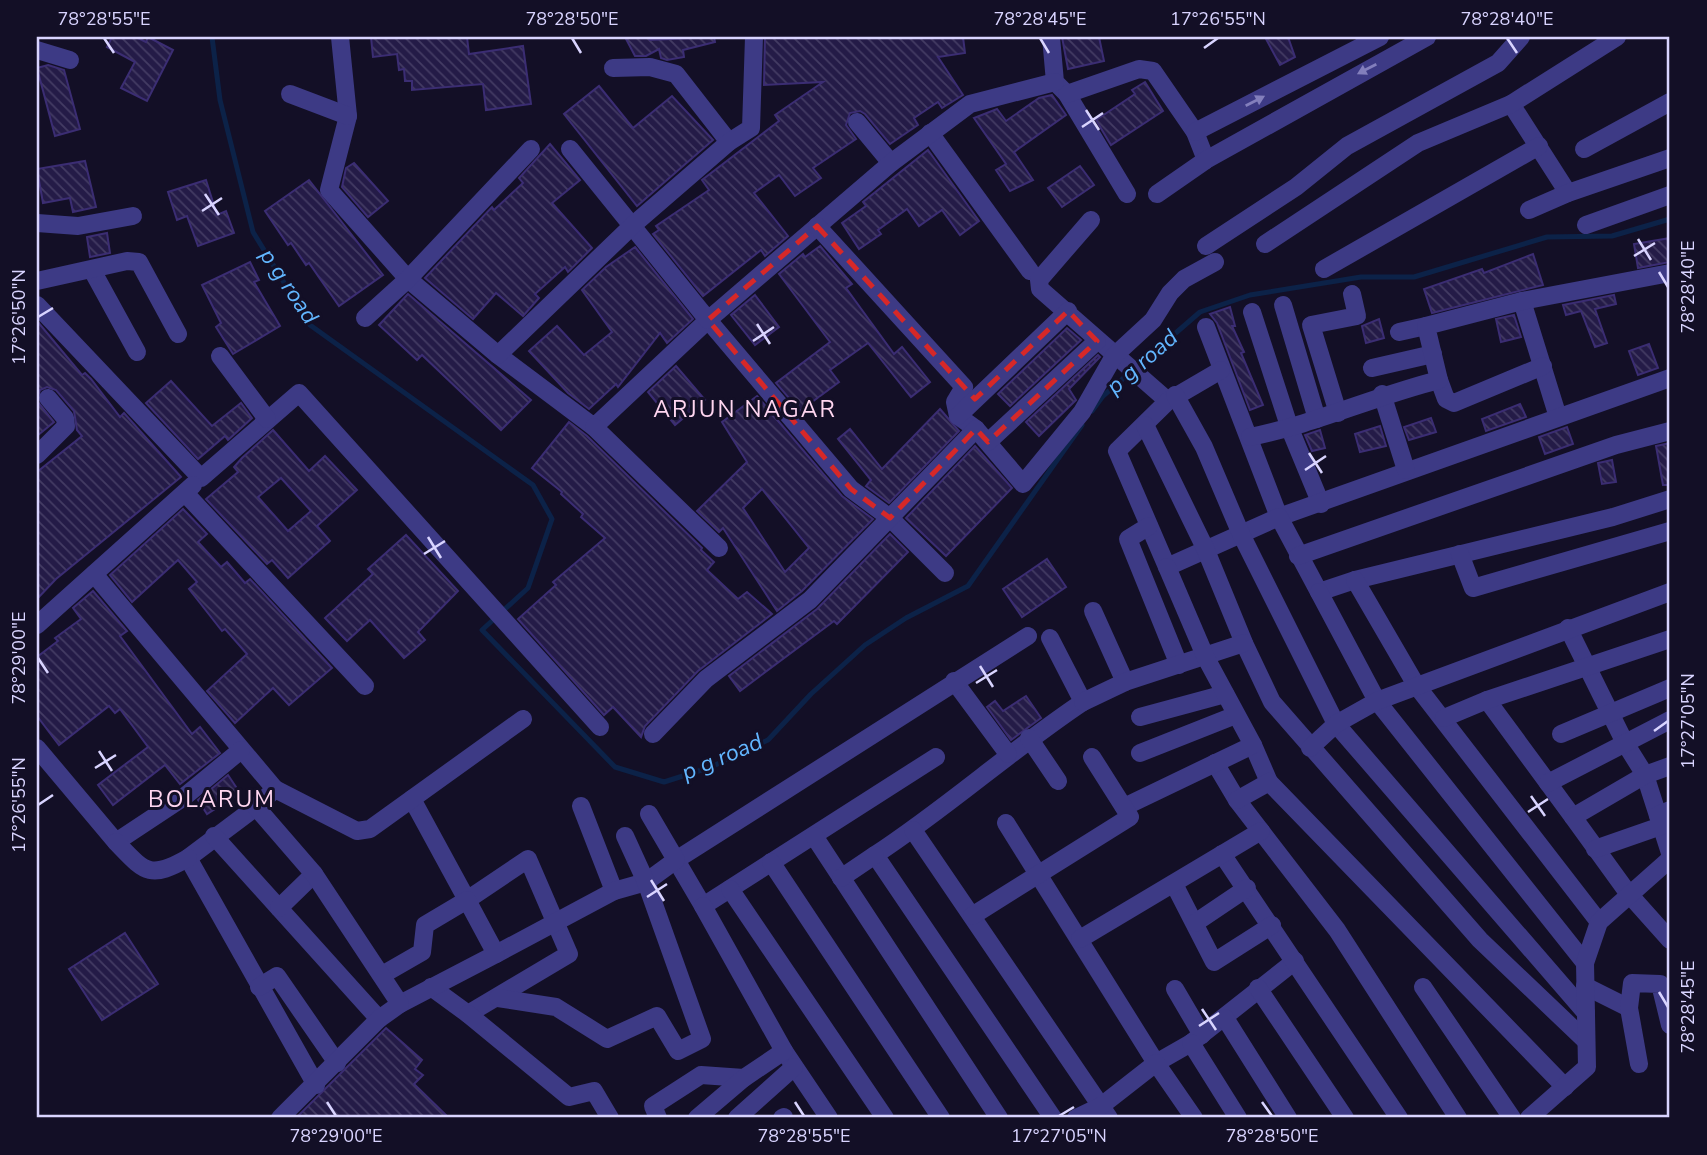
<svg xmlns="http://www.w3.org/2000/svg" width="1707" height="1155" font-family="'Nunito Sans',sans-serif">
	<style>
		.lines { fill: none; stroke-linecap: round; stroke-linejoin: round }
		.stream { stroke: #0c2248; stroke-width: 5 }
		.building { fill: url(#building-back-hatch); stroke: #3b2d73; stroke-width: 2; fill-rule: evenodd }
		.minor { stroke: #3d3a85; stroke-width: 18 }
		.oneway { fill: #837fbc }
		.marked { fill: none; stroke: #d62828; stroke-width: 5; stroke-dasharray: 14 9; stroke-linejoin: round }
		.ticks { fill: none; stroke: #d9d4ff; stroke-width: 2.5 }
		.labels { text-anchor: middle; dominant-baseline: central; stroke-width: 6; stroke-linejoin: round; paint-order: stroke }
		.water-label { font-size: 23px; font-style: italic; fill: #62b6ff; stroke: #130f26 }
		.neighbourhood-label { font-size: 23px; letter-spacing: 2px; fill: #ffd6f0; stroke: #130f26 }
		.neatline { fill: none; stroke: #d9d4ff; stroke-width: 2.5 }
		.ticks-label { font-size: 18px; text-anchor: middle; fill: #d9d4ff }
	</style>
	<defs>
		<pattern id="building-back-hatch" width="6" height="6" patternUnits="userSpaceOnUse" patternTransform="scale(1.75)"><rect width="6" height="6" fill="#241b47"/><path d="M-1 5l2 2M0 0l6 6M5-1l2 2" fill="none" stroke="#433b63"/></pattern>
	</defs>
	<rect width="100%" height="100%" fill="#130f26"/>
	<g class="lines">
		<g class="stream">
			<path d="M212 37 220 100 253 232 310 325 533 485 552 519 528 588 482 630 615 767 664 782 711 767 768 740 811 694 865 645 906 618 968 586 1082 425"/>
			<path d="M1092 411 1103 396 1200 312 1250 295 1361 277H1414L1547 237 1612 236 1670 219"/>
		</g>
	</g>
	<g class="building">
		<path d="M112 37H136L146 42 148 37 173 50 147 101 121 88 135 62 107 47Z"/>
		<path d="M371 37H467L469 54 523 46 531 104 486 110 483 84 412 90V81H405L404 69 399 70 397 54 373 57Z"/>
		<path d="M625 37H648L650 40 714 37 715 42 683 50 684 57 667 60 661 58 659 49 646 56H635Z"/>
		<path d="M765 37H963L965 53 938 57 963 95 942 108 938 102 914 118 918 125 890 144 865 114 860 111 850 113 846 125 856 139 813 168 821 178 795 196 779 175 754 193 788 236 765 256 761 250 703 296 653 234 659 230 656 226 709 190 702 180 779 121 775 115 823 82 764 85Z"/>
		<path d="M1062 37H1099L1104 61 1068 69Z"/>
		<path d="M1265 37H1288L1295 57 1280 65Z"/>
		<path d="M48 65 64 70 80 129 55 136 37 68Z"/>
		<path d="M1145 82 1163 111 1111 145 1096 120 1135 94 1132 90Z"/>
		<path d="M599 86 633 128 672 96 713 140 637 206 564 114Z"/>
		<path d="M1052 95 1066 115 1014 152 1033 180 1010 191 996 170 1006 164 974 118 997 109 1006 121 1039 98Z"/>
		<path d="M550 144 580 180 552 203 592 248 568 272 565 267 535 294 539 298 523 316 496 293 473 319 425 278 492 207 494 210 523 183 519 178Z"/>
		<path d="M928 150 979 221 960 235 942 210 919 226 907 209 878 230 881 234 859 249 842 223 866 206 863 202Z"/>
		<path d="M85 161 96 207 73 212 70 198 43 203 37 169Z"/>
		<path d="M354 163 388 201 368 217 342 187 346 168Z"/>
		<path d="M1080 166 1094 185 1062 207 1048 188Z"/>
		<path d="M206 180 217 215 226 211 234 233 198 246 187 216 177 220 168 192Z"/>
		<path d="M309 180 383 275 339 306 309 263 306 265 291 243 288 245 265 211Z"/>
		<path d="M107 233 110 253 90 257 87 237Z"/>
		<path d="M1670 238V262L1638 268 1634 244Z"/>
		<path d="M820 246 852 284 846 288 894 354 902 347 930 382 911 397 868 343 830 370 839 382 800 411 776 383 830 342 779 274 803 254 805 257Z"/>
		<path d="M635 247 693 319 667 343 660 333 618 387 616 384 589 409 568 393 529 351 557 326 584 355 612 332 582 290 606 267Z"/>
		<path d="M1533 254 1543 285 1432 313 1424 289 1482 269 1484 273Z"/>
		<path d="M250 262 259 280 254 282 280 326 233 354 216 327 221 323 202 285Z"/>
		<path d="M408 294 531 400 501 430 422 355 417 360 379 325Z"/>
		<path d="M755 295 779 327 755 345 731 315Z"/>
		<path d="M1614 295 1616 304 1595 309 1607 343 1595 347 1581 311 1566 315 1563 305Z"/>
		<path d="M1230 307 1235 326H1232L1244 352 1241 353 1263 405 1250 410 1217 323 1210 314Z"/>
		<path d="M1514 315 1521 337 1501 342 1496 319Z"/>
		<path d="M1379 319 1384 338 1366 343 1362 326Z"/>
		<path d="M37 321 82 375 85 373 91 379 120 417 124 413 181 477 56 579 37 599V472L82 436 77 430 74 411 56 390 47 387 40 390 37 401 54 422 37 436Z"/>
		<path d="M1067 328 1081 340 1010 406 998 394Z"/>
		<path d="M1649 344 1658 368 1638 375 1629 351Z"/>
		<path d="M1098 355 1100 357 1069 389 1076 400 1039 436 1026 422Z"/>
		<path d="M676 366 705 400 675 425 648 392Z"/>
		<path d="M171 381 212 426 241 403 252 418 228 440 225 436 198 459 146 403Z"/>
		<path d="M757 396 842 496 873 519 802 591 777 611 723 528 719 532 697 511 747 462 722 422ZM762 489 809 548 785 572 743 508Z"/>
		<path d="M1520 404 1526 417 1486 431 1482 419Z"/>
		<path d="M940 409 959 431 889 503 866 486 871 480 838 439 850 429 882 469Z"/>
		<path d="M1431 418 1436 432 1409 440 1404 427Z"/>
		<path d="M569 422 587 436 702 548 701 550 714 562 707 570 738 599 747 592 772 614 698 671 645 726 641 737 613 707 604 715 518 619 556 585 553 582 605 538 581 517 583 514 561 494 562 492 532 468Z"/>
		<path d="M1380 426 1386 446 1360 452 1355 434Z"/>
		<path d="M1567 427 1573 444 1545 454 1539 437Z"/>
		<path d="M273 430 309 471 325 456 357 490 317 526 330 541 288 578 272 560 267 564 206 499 238 472 234 467 242 458ZM281 478 311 511 288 531 258 497Z"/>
		<path d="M1320 430 1325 448 1312 451 1305 435Z"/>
		<path d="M1670 443V485H1663L1656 446Z"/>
		<path d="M975 446 1012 488 946 556 906 518Z"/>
		<path d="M1612 460 1616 482 1602 484 1598 463Z"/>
		<path d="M183 509 207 534 198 542 221 567 227 562 245 583 250 579 332 668 289 705 273 688 235 723 207 691 247 654 225 629 222 631 189 589 197 582 178 560 132 602 110 575Z"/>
		<path d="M890 534 908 552 837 624 834 621 740 691 729 676 817 609Z"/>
		<path d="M406 535 458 591 418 632 425 640 404 658 370 620 347 641 325 618 373 574 368 569Z"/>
		<path d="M1047 559 1066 587 1022 617 1003 589Z"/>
		<path d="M93 591 127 631 120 636 192 734 200 727 220 753 180 784 165 765 113 805 98 785 148 747 120 709 115 713 109 706 59 745 37 716V657L58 641 55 638 81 619 73 608Z"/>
		<path d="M1026 696 1041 718 1011 740 987 707 995 701 1003 711Z"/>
		<path d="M228 775 240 793 207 814 198 800Z"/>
		<path d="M125 933 158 984 102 1020 69 969Z"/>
		<path d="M386 1028 422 1060 415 1069 423 1075 414 1084 449 1118H296Z"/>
	</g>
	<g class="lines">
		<g class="minor">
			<path d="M340 37 348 116 329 190 408 279 498 355 594 427 708 320 851 489 890 518 945 573"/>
			<path d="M1051 37 1055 82 1067 94 1127 194"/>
			<path d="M37 50 70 60"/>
			<path d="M613 68 650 67 676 74 729 142"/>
			<path d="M290 94 348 116"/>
			<path d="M1067 94 1139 69 1153 71 1195 132 1206 160"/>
			<path d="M1511 104 1568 193"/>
			<path d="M857 122 891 163"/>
			<path d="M1195 132 1380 37"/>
			<path d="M930 133 1030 271"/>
			<path d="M570 149 708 320 891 163 970 104 1055 82"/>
			<path d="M1584 149 1670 102"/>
			<path d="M1157 194 1206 160 1427 37"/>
			<path d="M1529 210 1568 193 1670 158"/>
			<path d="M1091 220 1039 280 1040 289 1168 401"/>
			<path d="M37 223 78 226 133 216"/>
			<path d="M1586 225 1670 195"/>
			<path d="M817 226 964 387 955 402 958 416 976 429 1023 484 1082 412 1114 356 1153 320 1170 293 1184 279 1215 262"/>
			<path d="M1265 244 1418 143 1511 104 1617 37"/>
			<path d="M1206 246 1296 187 1347 146 1498 63 1521 37"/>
			<path d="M1324 269 1539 146"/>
			<path d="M92 270 137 352"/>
			<path d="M37 281 127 261 139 262 178 334"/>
			<path d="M1522 301 1558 417"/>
			<path d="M37 305 201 478 299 393 600 727"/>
			<path d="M1283 305 1317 419"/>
			<path d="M1252 312 1290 429 1321 504"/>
			<path d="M365 318 408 279 531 149"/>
			<path d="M1206 327 1279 517 1670 378"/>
			<path d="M1399 332 1426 326"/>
			<path d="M498 355 633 225 729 142 751 128 754 37"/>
			<path d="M220 356 267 419"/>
			<path d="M1372 368 1433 354"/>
			<path d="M1221 370 1168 401 1117 451 1167 567 1279 517 1319 592 1355 580 1613 517 1670 499"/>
			<path d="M1439 380 1446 399 1454 403 1543 366"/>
			<path d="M1382 394 1406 470"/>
			<path d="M1175 395 1204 447 1241 534 1336 724 1586 1013"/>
			<path d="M1338 413 1311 325 1357 316 1352 294"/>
			<path d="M958 416 1068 311"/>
			<path d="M1145 425 1205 548 1244 643 1272 702 1480 940 1586 1041"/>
			<path d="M594 427 719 548"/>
			<path d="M1250 437C1315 424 1375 396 1439 380L1426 326 1522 301 1670 273"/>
			<path d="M988 442 1097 341"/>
			<path d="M37 455 66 426 65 418 48 398"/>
			<path d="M185 493 365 686"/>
			<path d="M1149 526 1128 539 1179 665"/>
			<path d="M1460 554 1473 588 1670 531"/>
			<path d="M1298 556 1616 445 1670 431"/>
			<path d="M94 574 275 789"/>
			<path d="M1355 580 1416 685 1599 922"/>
			<path d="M1319 592 1377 701 1585 963"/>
			<path d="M1093 611 1125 682"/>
			<path d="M37 625 193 485"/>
			<path d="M1568 628 1625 743 1645 775 1670 853"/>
			<path d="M1050 638 1083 702C1011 750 947 808 875 855L1053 1118"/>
			<path d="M954 681 1008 754"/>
			<path d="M1487 700 1573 817"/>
			<path d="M1083 702 1125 682 1244 643"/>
			<path d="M1140 717 1225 694"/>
			<path d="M1444 718 1487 700 1670 639"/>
			<path d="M653 734 706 679 810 600 976 429"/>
			<path d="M1561 734 1670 688"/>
			<path d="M1029 738 1058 781"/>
			<path d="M1253 745 1269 782"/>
			<path d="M37 748 116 842 184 797 241 750"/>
			<path d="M1310 748 1336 724 1377 701 1670 592"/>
			<path d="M1140 753 1236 715"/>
			<path d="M936 757 703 906 676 860 1028 636"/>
			<path d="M1215 763 1237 800 1337 930 1458 1118"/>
			<path d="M1670 766 1645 775 1573 817 1628 893 1670 940"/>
			<path d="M1548 783 1670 720"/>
			<path d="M412 799 467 900 528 859 569 954 468 1014 431 987"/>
			<path d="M1237 800 1269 782 1565 1087"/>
			<path d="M581 806 614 891"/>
			<path d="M256 807 188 858 316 1085"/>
			<path d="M1124 807 1253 745 1206 658 1167 567"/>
			<path d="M1006 823 1156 1063 1191 1043 1295 961"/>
			<path d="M913 830 1109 1118"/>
			<path d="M214 836 379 1019"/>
			<path d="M814 836 999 1118"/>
			<path d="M116 842C145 872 149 880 188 858"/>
			<path d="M1595 849 1661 826 1658 815 1670 810"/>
			<path d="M1222 854 1399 1118"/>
			<path d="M771 862 941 1118"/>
			<path d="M841 878 875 855"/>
			<path d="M1174 884 1214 962 1272 925"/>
			<path d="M730 889 885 1118"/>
			<path d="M279 908 314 874"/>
			<path d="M972 916 1130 817 1092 757"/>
			<path d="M1195 923 1247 888"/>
			<path d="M1080 939 1261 831"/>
			<path d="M496 954 614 891 646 882 676 860 649 814"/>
			<path d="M382 975 422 952 425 925 467 900 496 954 400 1004"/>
			<path d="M1585 986 1629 1008"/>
			<path d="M259 987 277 976 337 1063"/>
			<path d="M1423 987 1512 1118"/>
			<path d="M1258 988 1345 1118"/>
			<path d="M1175 989 1202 1035"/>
			<path d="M498 998 556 1007 607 1039 657 1016 678 1051 702 1039 646 882 625 836"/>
			<path d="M468 1014 569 1097 594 1091 610 1118"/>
			<path d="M1225 1018 1288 1118"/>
			<path d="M1191 1043 1238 1118"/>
			<path d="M784 1051 829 1118"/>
			<path d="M1639 1064 1629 1008 1632 983 1660 984 1670 1025"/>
			<path d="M280 1118 379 1019 400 1004 314 874 256 807 275 789 357 831 370 829 523 719"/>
			<path d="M658 1118 653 1106 701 1075 744 1078"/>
			<path d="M697 1118 744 1078 784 1051 703 906"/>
			<path d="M737 1118 794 1067"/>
			<path d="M782 1118 784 1117"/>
			<path d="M1076 1118 1101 1106 1156 1063 1194 1118"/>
			<path d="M1529 1118 1587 1067 1585 963 1599 922 1670 859"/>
		</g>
	</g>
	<defs><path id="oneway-solid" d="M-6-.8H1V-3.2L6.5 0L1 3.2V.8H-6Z" transform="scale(1.75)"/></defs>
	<g class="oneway">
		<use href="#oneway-solid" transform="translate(1367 69) rotate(153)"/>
		<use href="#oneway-solid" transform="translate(1255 101) rotate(-27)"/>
	</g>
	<path class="marked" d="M817 226 975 399 1068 311 1097 341 988 442 976 429 890 518 851 489 708 320Z"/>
	<path class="ticks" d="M104 38 114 53M572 38 581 53M1040 38 1049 53M1507 38 1517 53M1204 48 1218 38M1086 110 1099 130M1082 127 1103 113M205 194 219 215M202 211 222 198M1638 239 1651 260M1634 256 1655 243M1659 272 1668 287M38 317 53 308M757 324 770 344M753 341 774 327M1309 453 1322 473M1305 470 1326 456M428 537 441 558M424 554 445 541M38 658 48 673M980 666 993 687M976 683 997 670M1654 731 1668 721M99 751 112 771M95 768 116 755M1531 796 1545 816M38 805 53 795M1528 812 1548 799M651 880 664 901M647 897 667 884M1659 992 1668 1007M1202 1009 1216 1030M1199 1026 1219 1013M327 1102 336 1116M795 1102 804 1116M1262 1102 1272 1116M1059 1116 1074 1107"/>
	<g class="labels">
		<g class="water-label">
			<text transform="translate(289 286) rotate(56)">p g road</text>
			<text transform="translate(1142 362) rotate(-41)">p g road</text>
			<text transform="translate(722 757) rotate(-23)">p g road</text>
		</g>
		<g class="neighbourhood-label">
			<text x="745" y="409">ARJUN NAGAR</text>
			<text x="212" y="799">BOLARUM</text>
		</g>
	</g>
	<rect width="1707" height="1155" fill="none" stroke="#130f26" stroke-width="77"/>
	<rect x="38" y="38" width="1630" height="1078" class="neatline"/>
	<g class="ticks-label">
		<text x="104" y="25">78°28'55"E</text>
		<text x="572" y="25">78°28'50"E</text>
		<text x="1040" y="25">78°28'45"E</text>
		<text x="1218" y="25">17°26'55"N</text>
		<text x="1507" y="25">78°28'40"E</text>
		<text transform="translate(1688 287) rotate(-90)" y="6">78°28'40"E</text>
		<text transform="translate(19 317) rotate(-90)" y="6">17°26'50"N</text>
		<text transform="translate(19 658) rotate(-90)" y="6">78°29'00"E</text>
		<text transform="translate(1688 721) rotate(-90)" y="6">17°27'05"N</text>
		<text transform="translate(19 805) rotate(-90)" y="6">17°26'55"N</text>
		<text transform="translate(1688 1007) rotate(-90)" y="6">78°28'45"E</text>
		<text x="336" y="1142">78°29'00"E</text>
		<text x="804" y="1142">78°28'55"E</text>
		<text x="1059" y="1142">17°27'05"N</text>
		<text x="1272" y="1142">78°28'50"E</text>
	</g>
</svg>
